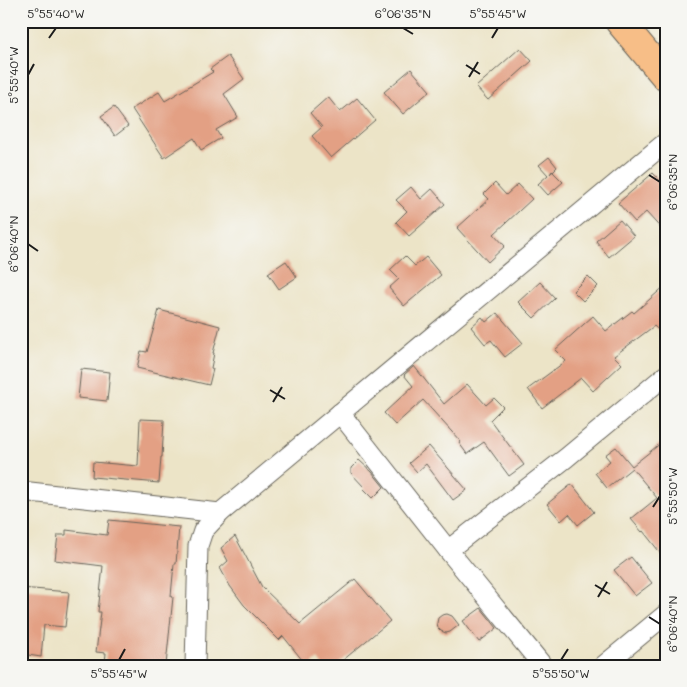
<svg xmlns="http://www.w3.org/2000/svg" width="687" height="687" font-family="Mali,sans-serif">
	<style>
		.building { fill: #e3a084 }
		.lines { fill: none; stroke-linecap: round; stroke-linejoin: round }
		.minor-casing { stroke: #656258; stroke-width: 21 }
		.primary-casing { stroke: #656258; stroke-width: 30 }
		.minor { stroke: #fff; stroke-width: 19 }
		.primary { stroke: #f7be87; stroke-width: 28 }
		.ticks { fill: none; stroke: #1c1c1c; stroke-width: 2 }
		.neatline { fill: none; stroke: #1c1c1c; stroke-width: 2 }
		.ticks-label { font-size: 12px; text-anchor: middle; fill: #1c1c1c }
	</style>
	<rect width="100%" height="100%" fill="#f6f6f2"/>
	<filter id="ink" filterUnits="userSpaceOnUse"><feTurbulence type="fractalNoise" baseFrequency=".02" numOctaves="2"/><feDisplacementMap in="SourceGraphic" scale="10" xChannelSelector="R" yChannelSelector="G"/><feConvolveMatrix kernelMatrix="1 2 1 2 8 2 1 2 1" color-interpolation-filters="sRGB"/></filter>
	<filter id="wash" filterUnits="userSpaceOnUse"><feTurbulence type="fractalNoise" baseFrequency=".0096" numOctaves="4" result="noise"/><feDisplacementMap in="SourceGraphic" scale="20" xChannelSelector="R" yChannelSelector="G"/><feGaussianBlur stdDeviation="1.12" result="paint"/><feColorMatrix in="noise" values="0 0 0 0 0 0 0 0 0 0 0 0 0 0 0 0 0 1.4 0 .05"/><feComposite in="paint" operator="in"/></filter>
	<g filter="url(#wash)">
		<rect width="100%" height="100%" fill="#ece4c7"/>
		<g id="blocks">
			<g class="building">
				<path d="M520 48 532 61 488 100 476 87Z"/>
				<path d="M228 56 244 79 224 94 238 117 216 130 221 138 201 150 194 138 164 158 132 109 159 92 165 101 213 72 210 69Z"/>
				<path d="M411 69 430 91 403 114 384 92Z"/>
				<path d="M328 97 340 112 357 98 375 120 331 158 312 136 322 127 310 113Z"/>
				<path d="M114 107 128 126 115 136 101 116Z"/>
				<path d="M549 157 557 167 550 174 552 171 563 182 548 195 538 184 548 175 539 165Z"/>
				<path d="M653 173 666 187V234L646 212 635 222 618 203Z"/>
				<path d="M495 183 506 195 518 184 532 199 494 234 505 246 488 262 457 228 489 199 484 194Z"/>
				<path d="M411 187 421 199 432 189 445 204 409 236 396 222 407 211 396 200Z"/>
				<path d="M620 220 634 236 609 257 596 241Z"/>
				<path d="M405 256 415 266 426 257 441 275 404 306 389 288 399 279 390 270Z"/>
				<path d="M286 261 297 277 279 289 268 273Z"/>
				<path d="M588 276 598 286 583 301 573 291Z"/>
				<path d="M540 282 555 298 534 318 518 302Z"/>
				<path d="M666 285V337L654 326 614 356 622 364 593 391 581 378 542 408 528 389 566 361 555 350 593 316 606 331 632 311 634 313Z"/>
				<path d="M159 310 220 326 213 353H214L211 368 213 369 209 385 137 368 141 351 147 352Z"/>
				<path d="M497 313 523 343 505 357 491 340 485 344 471 327 482 317 486 322Z"/>
				<path d="M414 366 444 404 467 384 486 405 494 398 503 407 490 420 524 465 509 476 484 442 467 454 459 443 461 442 423 400 395 425 384 413 413 386 404 375Z"/>
				<path d="M81 369 110 372 107 401 78 398Z"/>
				<path d="M140 419 164 420 162 457H161L159 483 92 477 93 462 138 466Z"/>
				<path d="M666 439V560L643 531 642 532 631 519 657 498 632 468 607 488 595 473 610 461 605 455 616 447 632 466Z"/>
				<path d="M429 446 467 490 453 500 426 464 417 472 409 463Z"/>
				<path d="M359 460 372 472 384 487 373 498 363 488 364 487 351 473V468Z"/>
				<path d="M572 484 594 512 578 525 569 514 561 521 547 504Z"/>
				<path d="M109 520 179 527 176 564H174L171 596 173 597 166 665 154 663V666H133L105 663 106 653 96 652 101 612H98L103 566 55 560 58 535H66V530L107 535Z"/>
				<path d="M235 536 262 587 300 624 355 579 390 621 336 666H323L318 659 310 666H307L283 636 279 640 244 605 230 586 220 568 228 561 221 548Z"/>
				<path d="M631 557 652 583 635 596 614 570Z"/>
				<path d="M21 588 69 592 65 627 44 625 41 657 21 654Z"/>
				<path d="M481 608 497 628 479 642 463 621Z"/>
				<path d="M447 614 452 616 459 625 450 632 446 633 441 631 438 628 437 623 438 618 442 615Z"/>
			</g>
		</g>
	</g>
	<g filter="url(#ink)">
		<use href="#blocks" fill-opacity="0" stroke="#656258" stroke-width="1"/>
		<g class="lines">
			<g class="minor-casing">
				<g id="minor">
					<path d="M340 413 448 550 543 666"/>
					<path d="M21 491 220 513"/>
					<path d="M448 550 566 458 666 375"/>
					<path d="M195 666 198 546 203 531 220 513 666 142"/>
					<path d="M603 666 666 614"/>
				</g>
			</g>
			<g class="primary-casing">
				<path id="primary" d="M619 21 666 77"/>
			</g>
			<use href="#minor" class="minor"/>
			<use href="#primary" class="primary"/>
		</g>
	</g>
	<path class="ticks" d="M403 28 413 34M49 38 56 28M492 38 498 28M466 65 480 74M28 75 34 64M469 77 478 62M649 175 660 182M28 244 38 251M270 390 285 399M273 402 282 387M653 507 660 496M595 585 610 594M598 597 607 582M649 617 660 624M119 660 125 649M561 660 568 649"/>
	<rect width="687" height="687" fill="none" stroke="#f6f6f2" stroke-width="55"/>
	<rect x="28" y="28" width="632" height="632" class="neatline"/>
	<g class="ticks-label">
		<text x="56" y="18">5°55'40"W</text>
		<text x="403" y="18">6°06'35"N</text>
		<text x="498" y="18">5°55'45"W</text>
		<text transform="translate(14 75) rotate(-90)" y="4">5°55'40"W</text>
		<text transform="translate(673 182) rotate(-90)" y="4">6°06'35"N</text>
		<text transform="translate(14 244) rotate(-90)" y="4">6°06'40"N</text>
		<text transform="translate(673 496) rotate(-90)" y="4">5°55'50"W</text>
		<text transform="translate(673 624) rotate(-90)" y="4">6°06'40"N</text>
		<text x="119" y="678">5°55'45"W</text>
		<text x="561" y="678">5°55'50"W</text>
	</g>
</svg>
